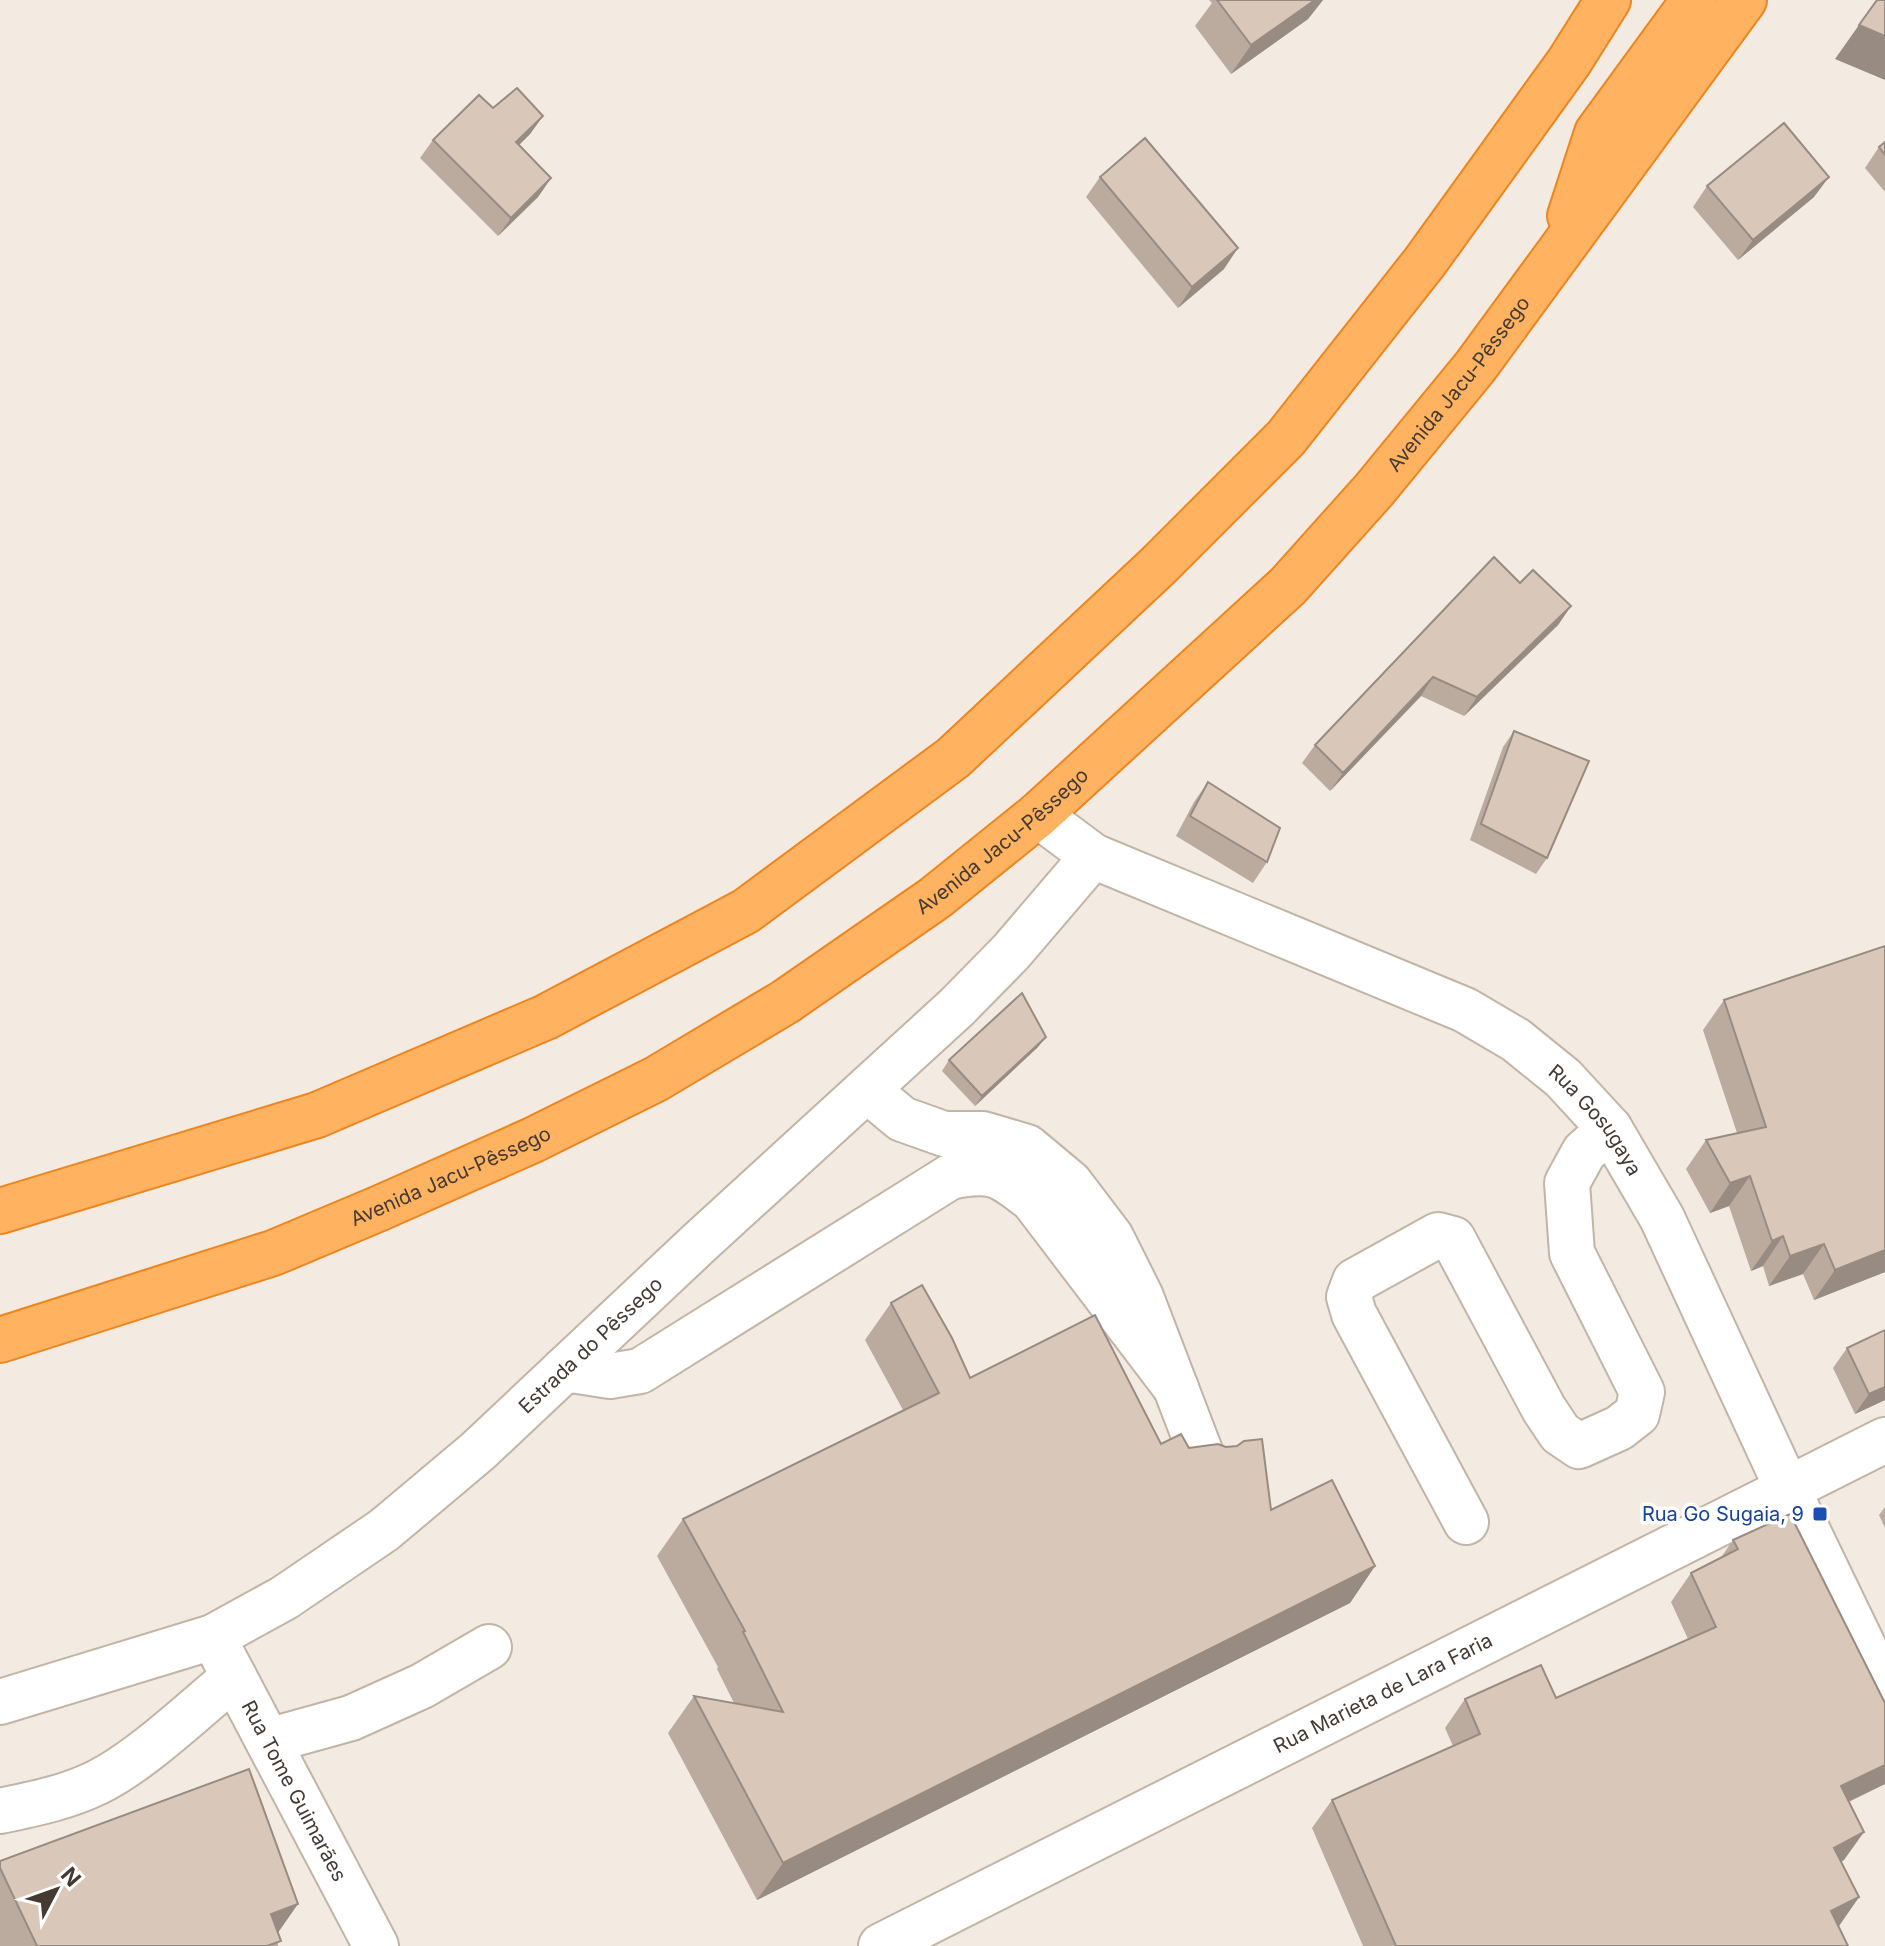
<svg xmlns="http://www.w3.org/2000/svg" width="1885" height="1946" font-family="Inter,sans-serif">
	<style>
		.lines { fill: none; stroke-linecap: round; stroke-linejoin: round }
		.minor-casing { stroke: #c2b4a6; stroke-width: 48 }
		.highway-casing { stroke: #ed8521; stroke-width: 48 }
		.minor { stroke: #fff; stroke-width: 44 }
		.highway { stroke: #ffb360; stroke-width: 44 }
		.wall { fill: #bbab9f }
		.shaded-wall { fill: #988b82 }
		.building { fill: #d9c7b9; stroke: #988b82; stroke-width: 2 }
		.transit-dot { fill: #1a4fb4; stroke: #fff; stroke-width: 3 }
		.labels { text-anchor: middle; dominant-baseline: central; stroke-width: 7; stroke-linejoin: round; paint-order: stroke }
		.street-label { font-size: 20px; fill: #453a32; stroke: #fff }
		.transit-label { font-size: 20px; fill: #164399; stroke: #fff; text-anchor: end }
	</style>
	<rect width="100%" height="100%" fill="#f3ebe1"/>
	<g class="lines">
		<g class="minor-casing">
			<g id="minor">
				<path id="s1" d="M1038 815 1093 856 1465 1010 1516 1040 1563 1078 1610 1129 1662 1218 1787 1488 1885 1691"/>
				<path d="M867 1090 902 1119 944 1134H983L1027 1147 1070 1183 1111 1237 1141 1297 1203 1459"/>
				<path d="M565 1369 610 1376 640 1371 950 1177C992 1168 1000 1174 1033 1200L1176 1388"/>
				<path d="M1466 1522 1354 1314 1349 1297 1355 1281 1438 1235 1453 1239 1544 1409 1560 1433 1579 1446 1619 1428 1637 1414 1642 1392 1572 1253 1567 1183 1584 1152 1610 1129"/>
				<path id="s2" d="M213 1637 376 1946"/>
				<path id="s3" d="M0 1702 213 1637 284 1598 384 1530 478 1451 699 1243 957 1007 1011 952 1093 856"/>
				<path d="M268 1741 351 1718 422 1686 489 1647"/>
				<path d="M0 1811C33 1804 65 1798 96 1783 140 1762 195 1709 234 1677"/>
				<path id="s4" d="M881 1946 1885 1440"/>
			</g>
		</g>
		<g class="highway-casing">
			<g id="highway">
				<path d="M1570 216 1597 133 1694 0"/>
				<path d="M0 1211 317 1115 546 1017 746 911 953 758 1158 566 1286 438 1424 263 1569 62 1608 0"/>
				<path id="s5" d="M0 1340 273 1253 380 1208 533 1140 656 1079 785 1002 935 898 1038 815 1288 586 1374 490 1475 367 1744 0"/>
			</g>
		</g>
		<use href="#minor" class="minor"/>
		<use href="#highway" class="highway"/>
	</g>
	<g class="wall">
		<path d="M1209 0H1323L1308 19 1231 74 1195 26 1212 3Z"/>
		<path d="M493 108 543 116 530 134 519 145 551 178 538 197 498 236 420 158 433 140Z"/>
		<path d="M1885 142V192L1865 168 1879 147Z"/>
		<path d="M1100 177 1224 269 1178 308 1086 197Z"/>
		<path d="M1707 186 1814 197 1738 260 1693 207Z"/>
		<path d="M1520 583 1571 606 1558 625 1464 716 1421 696 1330 791 1302 763 1315 745Z"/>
		<path d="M1514 731 1547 858 1536 874 1470 840 1503 747Z"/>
		<path d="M1208 782 1267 862 1253 883 1176 836 1194 802Z"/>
		<path d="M1885 946V1272L1814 1300 1803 1274 1769 1286 1763 1266 1751 1271 1729 1206 1710 1213 1686 1169 1706 1140 1737 1133 1703 1030 1724 1000Z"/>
		<path d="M1038 1047 975 1106 942 1071 949 1060Z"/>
		<path d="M891 1303 970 1378 1161 1444 1189 1448 1271 1510 1375 1566 1350 1603 757 1900 668 1733 694 1696 734 1703 717 1669 718 1667 657 1556 683 1519 903 1410 865 1340Z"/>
		<path d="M1885 1330V1400L1855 1414 1833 1368 1847 1348Z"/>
		<path d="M1885 1507V1528L1879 1515Z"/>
		<path d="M1733 1540 1885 1703V1784L1849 1802 1844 1860 1841 1862 1859 1897 1838 1927 1848 1946H1363L1312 1828 1332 1800 1453 1746 1445 1728 1465 1699 1556 1698 1688 1639 1671 1602 1691 1573 1720 1559Z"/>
		<path d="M0 1861 278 1933V1946H0Z"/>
	</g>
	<g class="shaded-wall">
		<path d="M1315 0H1323L1308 19 1231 74 1251 45Z"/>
		<path d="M1859 25 1885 36V80L1835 59Z"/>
		<path d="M543 116 530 134 503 161 516 142Z"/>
		<path d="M1829 177 1814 197 1738 260 1753 240Z"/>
		<path d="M551 178 538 197 498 236 511 218Z"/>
		<path d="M1238 248 1224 269 1178 308 1192 287Z"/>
		<path d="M1571 606 1558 625 1464 716 1477 697Z"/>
		<path d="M1433 677 1421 696 1330 791 1343 773Z"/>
		<path d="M1046 1037 1038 1047 975 1106 982 1096Z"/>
		<path d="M1750 1176 1729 1206 1710 1213 1730 1183Z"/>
		<path d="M1783 1236 1763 1266 1751 1271 1772 1241Z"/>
		<path d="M1824 1244 1803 1274 1769 1286 1790 1256Z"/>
		<path d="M1885 1250V1272L1814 1300 1835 1270Z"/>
		<path d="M1885 1387V1400L1855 1414 1869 1394Z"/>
		<path d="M1375 1566 1350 1603 757 1900 783 1863Z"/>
		<path d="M1885 1765V1784L1820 1815 1841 1786Z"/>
		<path d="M1864 1832 1844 1860 1814 1876 1834 1848Z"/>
		<path d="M1859 1897 1839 1926 1810 1940 1831 1911Z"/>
		<path d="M298 1904 275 1937 271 1914Z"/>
	</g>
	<g class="building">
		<path d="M1217 0H1315L1251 45Z"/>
		<path d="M1877 0H1885V36L1859 25Z"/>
		<path d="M517 88 543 116 516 142 551 178 511 218 433 140 479 95 493 108Z"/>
		<path d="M1784 123 1829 177 1753 240 1707 186Z"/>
		<path d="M1145 138 1238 248 1192 287 1100 177Z"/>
		<path d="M1885 142V155L1879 147Z"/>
		<path d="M1494 557 1520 583 1533 570 1571 606 1477 697 1433 677 1343 773 1315 745Z"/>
		<path d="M1514 731 1589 761 1547 858 1481 824Z"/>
		<path d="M1208 782 1280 828 1267 862 1190 816Z"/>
		<path d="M1885 946V1250L1835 1270 1824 1244 1790 1256 1783 1236 1772 1241 1750 1176 1730 1183 1706 1140 1766 1127 1724 1000Z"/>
		<path d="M1022 993 1046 1037 982 1096 949 1060Z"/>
		<path d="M922 1285 952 1338 970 1378 1095 1315 1161 1444 1181 1434 1189 1448 1218 1444 1226 1447 1237 1446 1244 1441 1262 1439 1271 1510 1332 1480 1375 1566 783 1863 694 1696 783 1712 743 1632 745 1631 683 1519 939 1393 891 1303Z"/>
		<path d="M1885 1330V1387L1869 1394 1847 1348Z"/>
		<path d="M1790 1514 1885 1703V1765L1841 1786 1864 1832 1834 1848 1859 1897 1831 1911 1848 1946H1396L1332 1800 1480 1734 1465 1699 1541 1665 1556 1698 1716 1627 1691 1573 1738 1549 1733 1540Z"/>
		<path d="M249 1769 298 1904 271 1914 281 1941 267 1946H37L0 1868V1861Z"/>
	</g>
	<rect class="transit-dot" x="1812" y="1506" width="16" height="16" rx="4"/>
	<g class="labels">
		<g class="street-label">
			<text stroke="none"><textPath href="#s5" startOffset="1776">Avenida Jacu-Pêssego</textPath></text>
			<text stroke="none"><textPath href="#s5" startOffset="1128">Avenida Jacu-Pêssego</textPath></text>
			<text stroke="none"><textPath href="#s1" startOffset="644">Rua Gosugaya</textPath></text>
			<text stroke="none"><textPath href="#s5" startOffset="480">Avenida Jacu-Pêssego</textPath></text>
			<text stroke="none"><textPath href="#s3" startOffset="702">Estrada do Pêssego</textPath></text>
			<text stroke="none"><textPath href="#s4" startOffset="562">Rua Marieta de Lara Faria</textPath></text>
			<text stroke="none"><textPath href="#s2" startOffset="174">Rua Tome Guimarães</textPath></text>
		</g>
		<g class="transit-label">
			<text x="1804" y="1514">Rua Go Sugaia, 9</text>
		</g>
	</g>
	<g transform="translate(56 1890) rotate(49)" stroke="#ffffff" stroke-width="6" paint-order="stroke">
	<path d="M0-6L14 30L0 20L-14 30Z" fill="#453a32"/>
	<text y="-12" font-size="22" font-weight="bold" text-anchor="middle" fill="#453a32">N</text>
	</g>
</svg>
